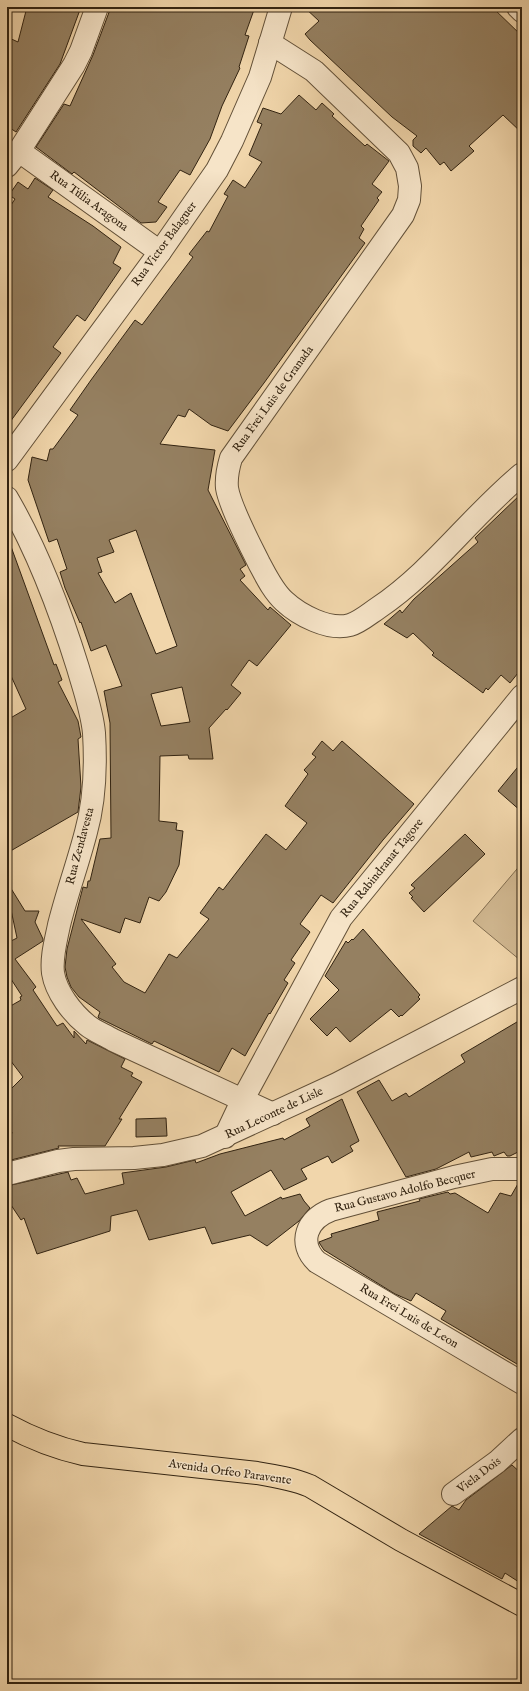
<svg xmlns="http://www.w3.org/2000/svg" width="529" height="1691" font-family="'IM FELL English',serif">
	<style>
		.green { fill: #d1b891; stroke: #826e51 }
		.building { fill: #958061; stroke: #322311; fill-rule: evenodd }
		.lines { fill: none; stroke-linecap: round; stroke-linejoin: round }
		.minor-casing { stroke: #625038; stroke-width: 24 }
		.major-casing { stroke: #322311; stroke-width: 24 }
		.minor { stroke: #f6e4c8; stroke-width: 22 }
		.major { stroke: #f1d6ab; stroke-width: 22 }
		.labels { text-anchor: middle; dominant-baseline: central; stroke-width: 3; stroke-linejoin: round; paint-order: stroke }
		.street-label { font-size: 12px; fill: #322311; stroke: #f6e4c8 }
	</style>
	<rect width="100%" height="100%" fill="#f1d6ab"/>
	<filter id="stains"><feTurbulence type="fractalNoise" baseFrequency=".005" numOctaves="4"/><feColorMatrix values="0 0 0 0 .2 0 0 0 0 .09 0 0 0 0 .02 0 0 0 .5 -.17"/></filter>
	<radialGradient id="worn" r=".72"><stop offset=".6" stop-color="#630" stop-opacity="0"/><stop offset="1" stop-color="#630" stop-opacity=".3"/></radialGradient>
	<path class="green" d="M522 863V957L520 960 473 921Z"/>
	<g class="building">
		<path d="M27 7H81L60 64 16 132 7 126V37L18 42Z"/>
		<path d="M111 7H255L245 35 249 36 239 67 240 68 222 106 210 139 190 175 180 170 158 202 167 207 156 222 141 223 74 172 72 174 36 147 64 104 70 106 93 55Z"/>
		<path d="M304 7H492L522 36V133L503 115 469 146 474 151 451 171 444 162 440 165 426 148 421 153 413 146V140L417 136 392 117 310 40 305 34 319 21Z"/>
		<path d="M299 95 316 110 322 103 334 114 332 116 365 146 367 144 389 161 372 184 382 192 377 198 379 200 361 226 364 229 359 238 365 243 264 383 228 431 211 425 189 409 185 417 178 415 160 444 215 450 208 490 246 565 240 569 245 576 240 580 268 610 270 607 291 625 257 666 249 660 231 685 241 693 227 710 226 709 209 728 213 759H189L188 755 160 756 159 821 177 823 176 830 183 831 179 865 166 892 159 901 149 897 140 923 125 918 120 933 81 919 116 964 112 967 124 982 145 993 169 954 177 958 209 919 200 913 219 887 223 890 266 834 286 850 307 823 285 806 308 774 304 770 316 757 312 754 322 741 333 751 342 741 414 804 383 840 333 903 321 895 300 924 310 932 291 960 295 963 284 980 288 983 270 1014 269 1013 245 1056 232 1048 219 1072 154 1041 152 1044 99 1018 98 1017 100 1012 79 997 71 987 67 977 65 967 67 949 83 887 87 888 88 881H90L100 839 111 838 110 723 104 691 122 686 106 645 91 651 81 622 80 623 65 588 60 572 67 569 57 539 49 542 28 480 32 457 47 461 50 449H53L78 415 70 410 91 380 135 320 142 325 193 257 189 254 207 231 209 232 228 196 224 194 233 180 245 188 262 162 249 155 262 124 257 122 263 108 281 114ZM136 530 177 646 156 654 131 593 115 603 98 573 102 572 97 558 114 552 109 540ZM182 687 190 722 161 726 151 694Z"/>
		<path d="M35 178 53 190 48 197 93 226 121 247 113 263 121 268 85 321 77 315 53 347 61 353 7 426V211L15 199 9 195 18 182 28 189Z"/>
		<path d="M522 493V668L510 683 501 675 488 690 486 688 483 693 432 655 434 653 413 633 407 638 384 624 400 610 402 613 414 599 478 542 475 538Z"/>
		<path d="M7 541H9L54 665 56 664 62 680 58 682 78 721 81 737 78 739 81 787 78 812 7 853V720L26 709 7 667Z"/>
		<path d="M522 762V812L498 791Z"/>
		<path d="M465 834 485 854 424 912 411 898 413 897 409 893 415 888 411 885Z"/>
		<path d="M7 882 25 911H39L35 922 43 939V941L15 959 36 987 33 990 57 1026 63 1023 74 1038V1031L86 1044 87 1040 125 1059 121 1067 133 1073 131 1076 142 1082 119 1119H122L105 1146H58L59 1148 11 1160 10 1141 12 1132 8 1131 7 1095H9V1091L23 1077 7 1056V1008L21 1000 20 997 22 996 7 973V943L17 938 7 891Z"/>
		<path d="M363 929 420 995 418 997 420 999 402 1016 401 1015 399 1017 391 1009 350 1042 336 1027 327 1036 310 1019 339 990 325 976 346 941 348 943 352 939 353 940Z"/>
		<path d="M522 1019V1150L510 1156H507L504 1152 494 1156 492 1152 471 1157 469 1152 436 1169 406 1177 357 1092 379 1080 392 1101 406 1093 409 1097 465 1062 461 1055Z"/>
		<path d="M342 1099 359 1141 350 1146 353 1151 332 1163 328 1156 301 1169 307 1179 284 1190 271 1170 231 1192 245 1216 281 1197 282 1199 300 1194 304 1201 310 1208 299 1221 267 1246 250 1235 212 1244 205 1227 149 1240 137 1210 111 1216 110 1231 37 1254 24 1218 21 1220 9 1202 7 1196V1186L68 1172 71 1180 77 1178 85 1194 124 1184 122 1173 166 1167 195 1160 196 1163 220 1154 283 1138 284 1140 310 1126 306 1119Z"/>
		<path d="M166 1118 167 1136 136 1137V1119Z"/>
		<path d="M519 1182H522V1367L441 1319 446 1311 416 1293 411 1301 395 1294 324 1250 320 1244 319 1242 332 1237 331 1234 379 1220 377 1212 420 1201 419 1199 448 1192 450 1194 455 1193 488 1213 500 1193 511 1196Z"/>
		<path d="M512 1465 522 1474V1584L505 1573 502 1579 419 1534 452 1506 459 1510 466 1500Z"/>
	</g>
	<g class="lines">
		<g class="minor-casing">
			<g id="minor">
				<path d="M518 7 522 11"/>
				<path d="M270 43 314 71 399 153 407 168 410 186 409 200 403 215 231 458C228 468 226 478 227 488 230 507 250 545 259 563 266 576 273 591 284 601 299 615 329 631 350 625 360 622 369 614 378 608 433 571 471 516 522 474"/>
				<path d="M19 151 160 252"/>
				<path d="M7 166 19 151 74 65 81 51 97 7"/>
				<path d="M7 460 160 252 217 170 232 141 260 77 281 7"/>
				<path d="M7 498C38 551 60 610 78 668 84 689 92 711 94 733 96 766 95 800 86 832 78 863 67 893 59 925 56 940 51 957 53 973 56 992 72 1013 87 1025 94 1031 105 1035 113 1040L273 1114"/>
				<path d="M225 1137 243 1099 341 918 522 696"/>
				<path d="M522 1169H492L454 1177 331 1210C307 1219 297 1243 317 1262L522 1383"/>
				<path d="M7 1174 58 1161 74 1159 134 1158 163 1155 202 1146 337 1084 522 988"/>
				<path d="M453 1494 497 1462 522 1439"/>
			</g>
		</g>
		<g class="major-casing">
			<path id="major" d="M7 1425C31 1438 56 1448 83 1454L257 1473C275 1476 293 1479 310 1486L401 1540 522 1605"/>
		</g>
		<use href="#minor" class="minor"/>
		<use href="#major" class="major"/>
	</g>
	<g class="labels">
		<g class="street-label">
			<text transform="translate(89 201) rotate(36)">Rua Túlia Aragona</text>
			<text transform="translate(164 244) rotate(-54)">Rua Victor Balaguer</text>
			<text transform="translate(273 399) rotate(-54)">Rua Frei Luis de Granada</text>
			<text transform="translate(80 846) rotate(-75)">Rua Zendavesta</text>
			<text transform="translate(382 868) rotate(-51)">Rua Rabindranat Tagore</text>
			<text transform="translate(274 1113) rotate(-25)">Rua Leconte de Lisle</text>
			<text transform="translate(405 1191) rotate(-14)">Rua Gustavo Adolfo Becquer</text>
			<text transform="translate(409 1316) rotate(31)">Rua Frei Luis de Leon</text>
			<text transform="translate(230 1472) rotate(8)">Avenida Orfeo Paravente</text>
			<text transform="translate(479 1475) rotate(-37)">Viela Dois</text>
		</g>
	</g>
	<rect width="529" height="1691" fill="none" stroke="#f1d6ab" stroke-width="24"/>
	<rect x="8" y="8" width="513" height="1675" fill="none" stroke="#322311" stroke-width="2"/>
	<rect x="12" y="12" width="505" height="1667" fill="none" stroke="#322311"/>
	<rect width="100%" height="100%" filter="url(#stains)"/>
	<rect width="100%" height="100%" fill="url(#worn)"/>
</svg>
